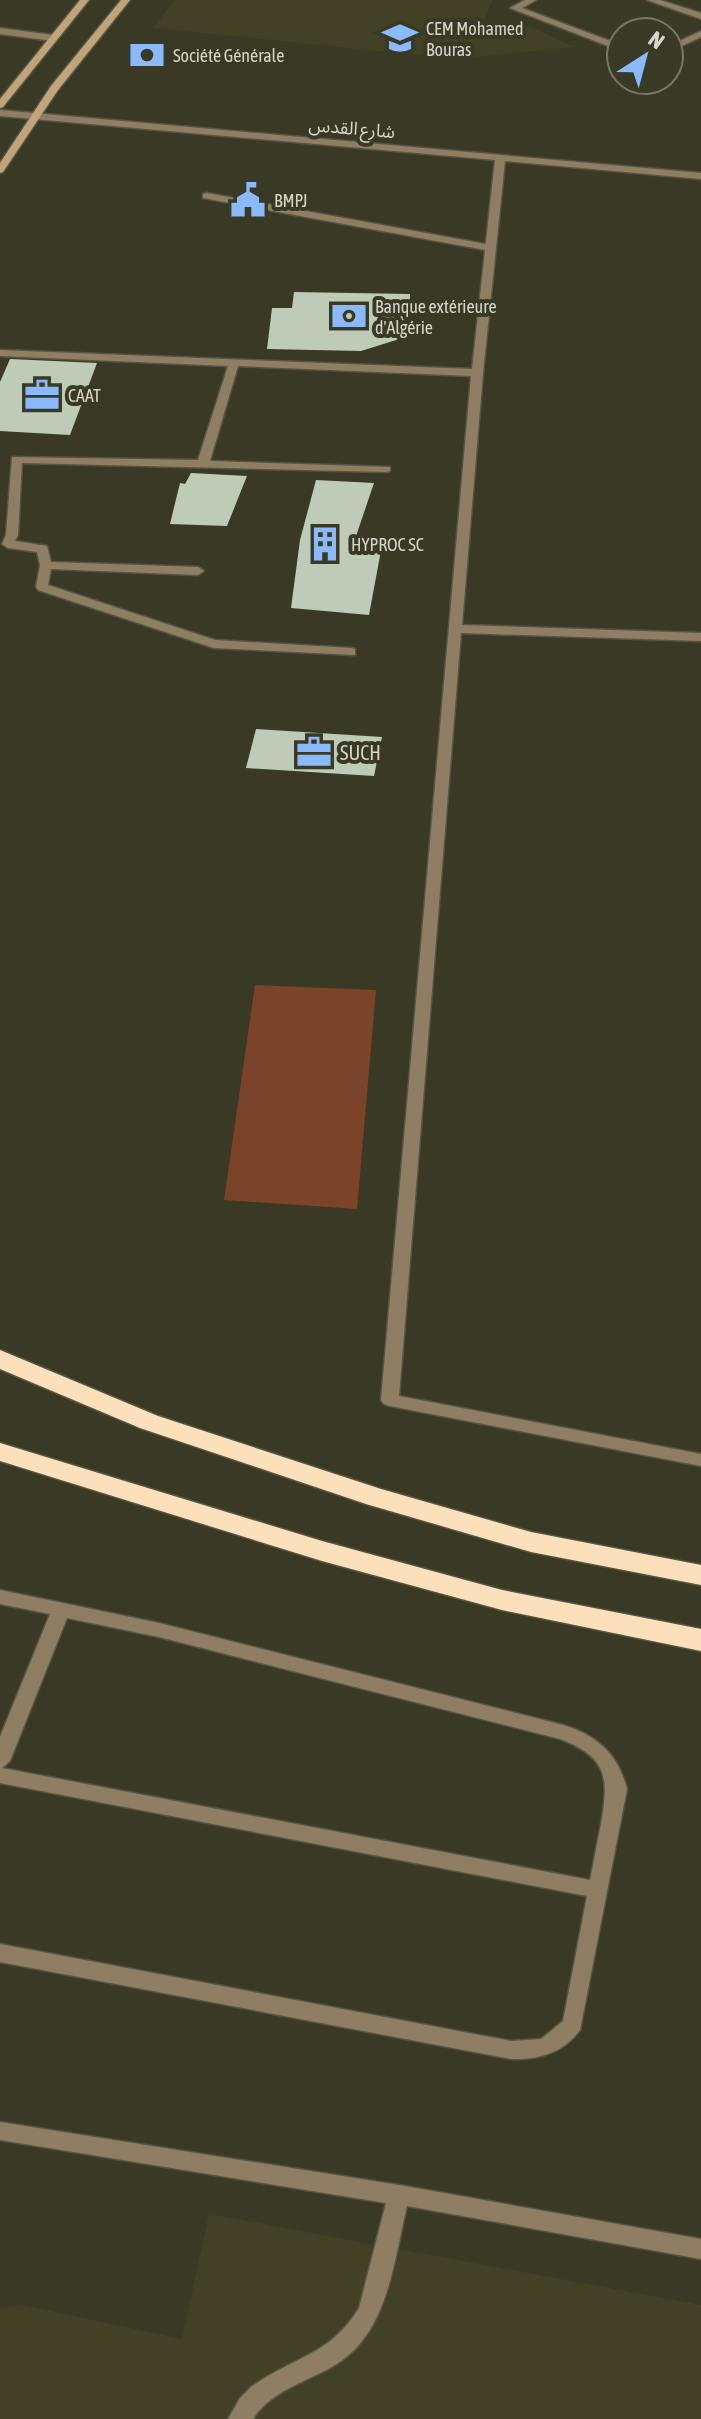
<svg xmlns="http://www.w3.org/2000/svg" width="701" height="2419" font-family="'Asap Condensed','Noto Sans Arabic',sans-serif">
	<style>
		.built { fill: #424126 }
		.green { fill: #7b4328 }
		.building { fill: #beccb7 }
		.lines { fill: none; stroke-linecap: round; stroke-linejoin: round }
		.lane-casing { stroke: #565543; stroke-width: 3 }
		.street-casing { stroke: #565543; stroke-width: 3 }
		.secondary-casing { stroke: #565543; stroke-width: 3 }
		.highway-casing { stroke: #565543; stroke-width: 3 }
		.lane { fill: #8f7d64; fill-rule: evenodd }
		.street { fill: #8f7d64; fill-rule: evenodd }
		.secondary { fill: #c1a37c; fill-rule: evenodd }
		.highway { fill: #fbe0bb; fill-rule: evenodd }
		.labels { text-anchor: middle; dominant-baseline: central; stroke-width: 8; stroke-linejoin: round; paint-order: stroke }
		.far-poi-label { font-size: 18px; fill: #d5d5c9; stroke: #3a3925; text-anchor: start }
		.far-street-label { font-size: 18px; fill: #d5d5c9; stroke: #3a3925 }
		.poi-label { font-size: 20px; fill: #d5d5c9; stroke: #3a3925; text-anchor: start }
	</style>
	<rect width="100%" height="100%" fill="#3a3925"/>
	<g class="built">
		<path d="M174 0H493L483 21 528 26 575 47 455 59 153 28Z"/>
		<path d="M209 2214 701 2305V2419H0V2307L22 2305 182 2339Z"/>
	</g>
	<path class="green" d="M255 985 376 990 357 1209 224 1200Z"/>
	<g class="building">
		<path d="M294 292 410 294 409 336 361 351 267 349 272 308H292Z"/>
		<path d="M10 359 97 363 70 435 0 431V382Z"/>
		<path d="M191 473 247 476 227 526 170 524 180 483 185 484Z"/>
		<path d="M316 480 374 483 353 545H382L369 615 291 608 300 540Z"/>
		<path d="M256 729 382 737 374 776 246 768Z"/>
	</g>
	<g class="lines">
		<g class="lane-casing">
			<g id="lane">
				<path d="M525 0H536L522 8 621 45V51L510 8Z"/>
				<path d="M647 0H660L701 13V19Z"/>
				<path d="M701 31V37L669 52V46Z"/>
				<path d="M207 193 491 245 496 248 491 251 203 198V194Z"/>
				<path d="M0 1590 159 1623 563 1725C597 1735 618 1754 627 1789L580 2030C563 2053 539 2060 511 2059L0 1962V1944L511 2041 541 2039 563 2021 587 1896 0 1783V1737L50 1614 0 1604ZM67 1618 159 1637 560 1739C608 1757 609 1778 601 1824 597 1843 594 1861 590 1880L2 1768 10 1761Z"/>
				<path d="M0 2122 399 2185 701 2239V2259L407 2206C393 2264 388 2337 330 2368 303 2383 270 2392 253 2419H228L240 2398 251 2387C292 2357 330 2356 359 2308L386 2203 0 2140Z"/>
			</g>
		</g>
		<g class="street-casing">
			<g id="street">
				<path d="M0 28 53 35 58 38 53 41 0 34Z"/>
				<path d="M0 110 701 173V179L505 161 483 373 462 625 701 633V641L461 633 399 1396 701 1454V1466L390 1406 384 1404 381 1400 471 376 238 366 210 461 390 467V471L386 472 22 463 18 535 15 541 47 546 51 562 198 567 204 571 198 575 51 569 48 585 215 640 351 648 355 649V655L214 648 38 590 36 587 40 565 37 552 8 548 2 544 6 535 12 457 198 460 228 366 0 356V350L472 369 495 160 0 116Z"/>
			</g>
		</g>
		<g class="secondary-casing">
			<g id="secondary">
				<path d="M80 0H89L3 107 0 108V99Z"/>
				<path d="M121 0H130L58 90 3 172 0 173V163L51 86Z"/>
			</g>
		</g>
		<g class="highway-casing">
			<g id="highway">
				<path d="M0 1350 158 1416 381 1489 531 1532 701 1565V1585L531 1552 366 1504 140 1428 0 1369Z"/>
				<path d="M0 1443 322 1541 502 1590 701 1629V1651L502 1610 322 1561 0 1461Z"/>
			</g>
		</g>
		<use href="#lane" class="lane"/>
		<use href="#street" class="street"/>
		<use href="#secondary" class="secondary"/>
		<use href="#highway" class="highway"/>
	</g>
	<defs>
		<g id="school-bare" transform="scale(2.76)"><path d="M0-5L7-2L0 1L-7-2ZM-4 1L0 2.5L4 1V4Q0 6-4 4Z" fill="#8abafc" stroke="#3a3925" stroke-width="2.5" paint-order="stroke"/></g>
		<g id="bank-bare" transform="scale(2.76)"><path d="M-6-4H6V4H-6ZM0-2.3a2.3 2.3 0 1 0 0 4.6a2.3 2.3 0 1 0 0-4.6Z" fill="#8abafc" stroke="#3a3925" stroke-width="2.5" paint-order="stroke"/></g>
		<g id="civic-bare" transform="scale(2.76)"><path d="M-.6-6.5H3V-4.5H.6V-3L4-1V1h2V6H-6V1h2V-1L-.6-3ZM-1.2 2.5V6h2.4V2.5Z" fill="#8abafc" stroke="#3a3925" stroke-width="2.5" paint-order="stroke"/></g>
		<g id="office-bare" transform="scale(2.76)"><path d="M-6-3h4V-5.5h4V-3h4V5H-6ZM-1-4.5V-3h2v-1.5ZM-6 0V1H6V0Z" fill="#8abafc" stroke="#3a3925" stroke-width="2.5" paint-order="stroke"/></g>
		<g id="building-bare" transform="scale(2.76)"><path d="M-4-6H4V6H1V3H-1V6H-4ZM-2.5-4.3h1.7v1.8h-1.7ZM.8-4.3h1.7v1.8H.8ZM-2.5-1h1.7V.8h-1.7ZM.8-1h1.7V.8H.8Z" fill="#8abafc" stroke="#3a3925" stroke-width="2.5" paint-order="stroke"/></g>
	</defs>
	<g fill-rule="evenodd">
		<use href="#school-bare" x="400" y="38"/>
		<use href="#bank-bare" x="147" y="55"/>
		<use href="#civic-bare" x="248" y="200"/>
		<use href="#bank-bare" x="349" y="316"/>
		<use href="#office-bare" x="42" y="395"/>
		<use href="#building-bare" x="325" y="544"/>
		<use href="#office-bare" x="314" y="752"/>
	</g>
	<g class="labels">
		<g class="far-poi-label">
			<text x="426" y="28">CEM Mohamed<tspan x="426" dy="21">Bouras</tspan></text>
			<text x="173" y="55">Société Générale</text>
			<text x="274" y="200">BMPJ</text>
			<text x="375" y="306">Banque extérieure<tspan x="375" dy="21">d'Algérie</tspan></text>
			<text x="68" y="395">CAAT</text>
			<text x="351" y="544">HYPROC SC</text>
		</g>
		<g class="far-street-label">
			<text transform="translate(352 128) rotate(5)">شارع القدس</text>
		</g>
		<g class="poi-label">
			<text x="340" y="752">SUCH</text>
		</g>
	</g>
	<g transform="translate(645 56) rotate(36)"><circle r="38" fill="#3a3925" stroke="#787767" stroke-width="2"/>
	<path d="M0-6L14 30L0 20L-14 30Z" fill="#8abafc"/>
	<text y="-12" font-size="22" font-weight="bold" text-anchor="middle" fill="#d5d5c9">N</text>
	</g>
</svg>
